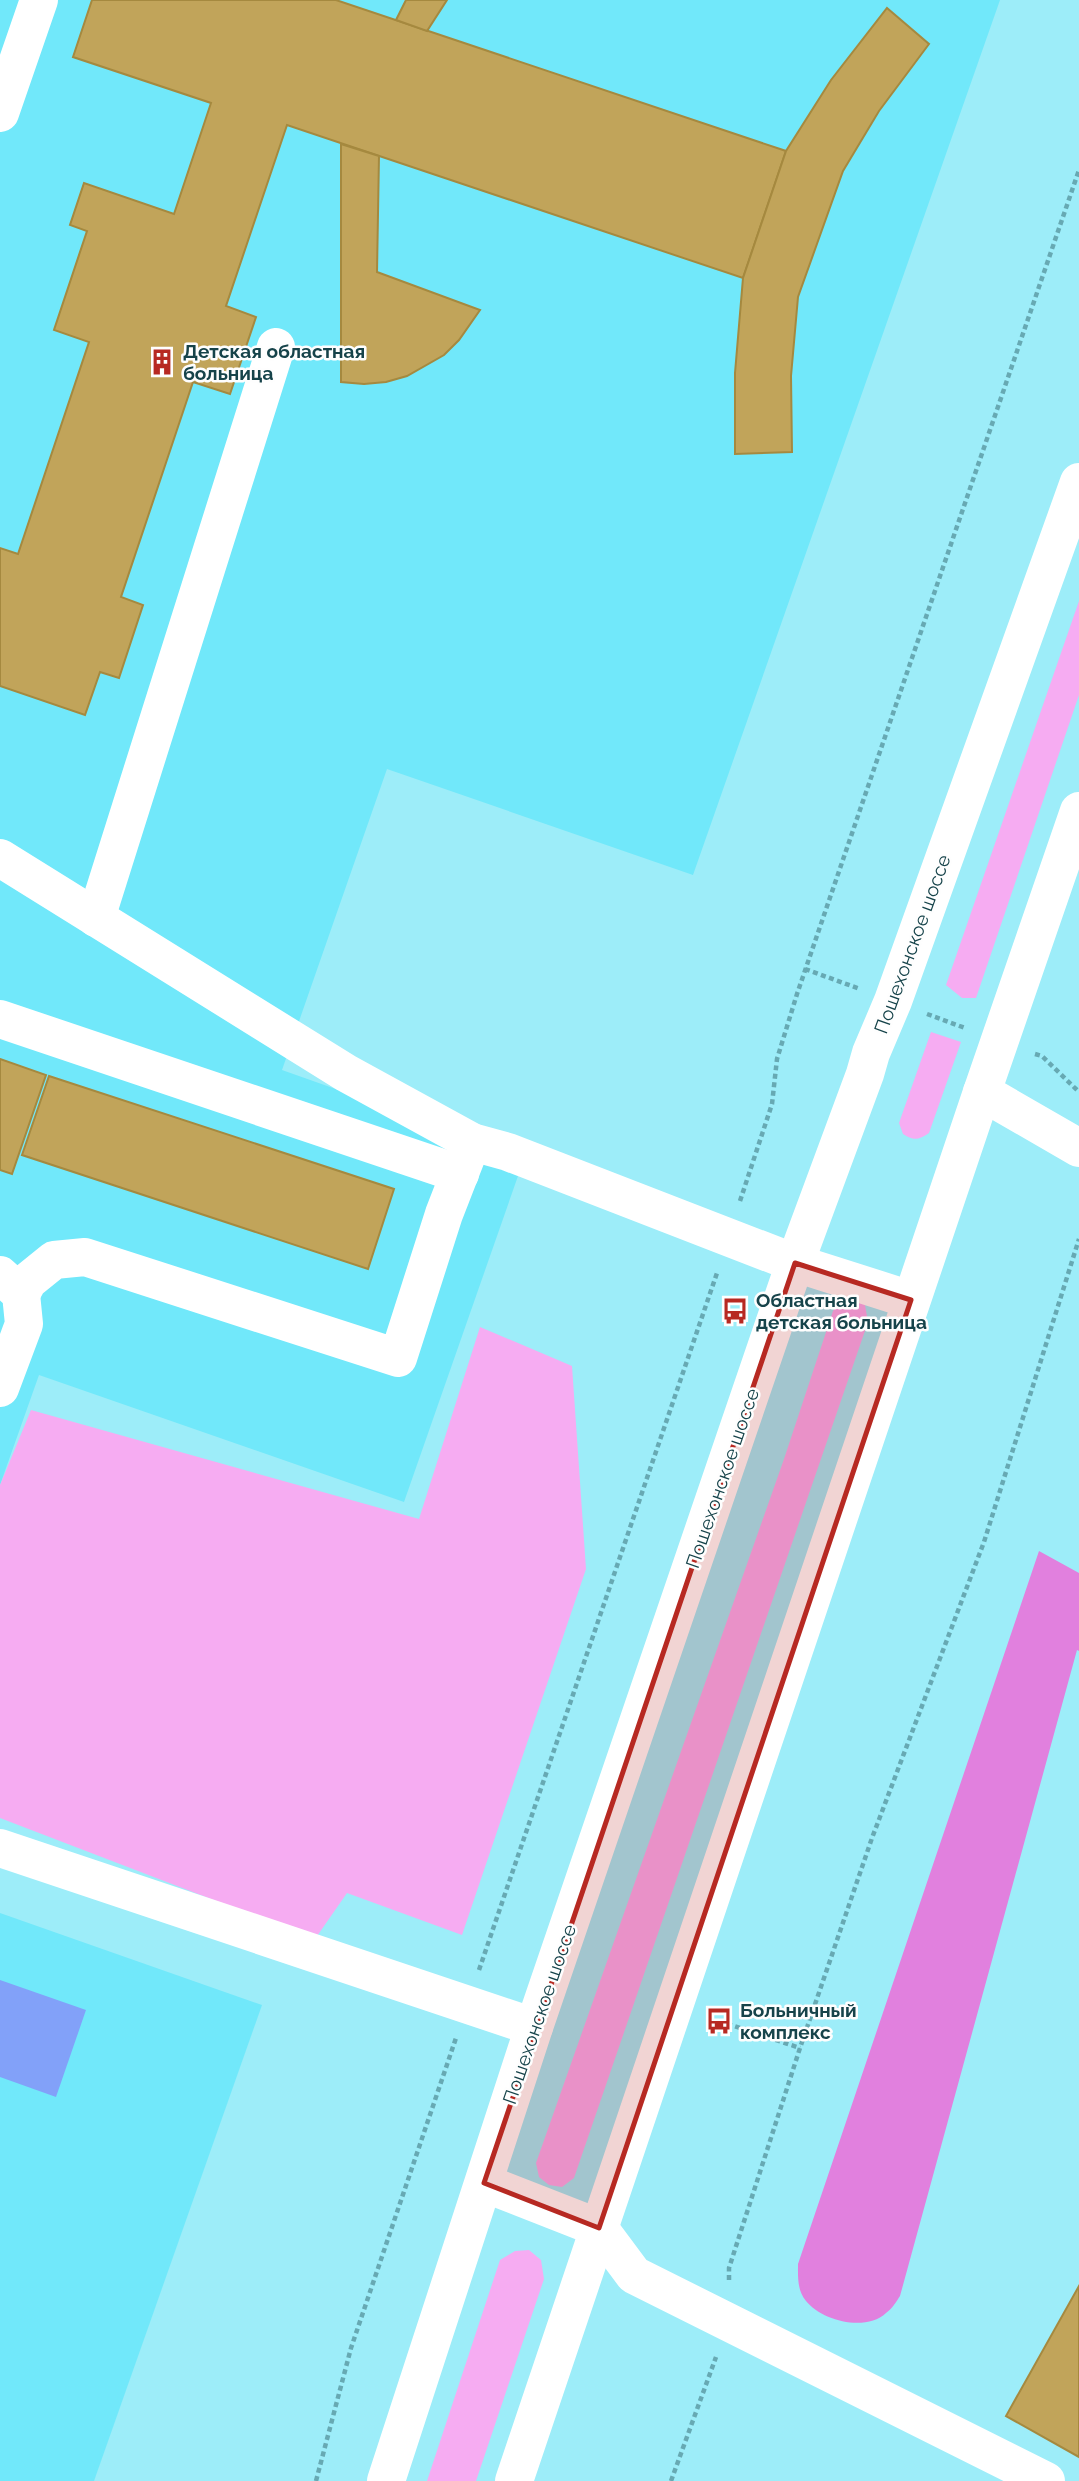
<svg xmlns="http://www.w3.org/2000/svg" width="1079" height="2481" font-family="Raleway,sans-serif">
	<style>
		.built { fill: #71e8fa }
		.green { fill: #f6acf2 }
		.forest { fill: #e180de }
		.water { fill: #82a1f9 }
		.building { fill: #c1a45a; stroke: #a5893f; stroke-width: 2 }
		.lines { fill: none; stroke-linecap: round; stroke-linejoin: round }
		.path { stroke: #67a9b3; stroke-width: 4.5; stroke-dasharray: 5 3.5; stroke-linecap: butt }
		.minor { stroke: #fff; stroke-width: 38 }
		.major { stroke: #fff; stroke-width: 38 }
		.marked { fill: #b72922; fill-opacity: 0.2; stroke: #b72922; stroke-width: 5; stroke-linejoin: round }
		.labels { text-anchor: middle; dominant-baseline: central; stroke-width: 5; stroke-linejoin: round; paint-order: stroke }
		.poi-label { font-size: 19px; font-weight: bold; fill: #16434a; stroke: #fefefe; text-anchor: start }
		.street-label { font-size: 19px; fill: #16434a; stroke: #fefefe }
	</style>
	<rect width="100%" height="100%" fill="#9dedf9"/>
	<g class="built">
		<path d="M0 0H1000L693 875 387 769 282 1070 525 1156 404 1502 39 1375 0 1485Z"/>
		<path d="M0 1913 262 2005 94 2481H0Z"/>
	</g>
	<g class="green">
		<path d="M1079 601V695L976 998H962L946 985Z"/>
		<path d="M931 1032 961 1042 929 1133C919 1140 913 1141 903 1134L899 1123Z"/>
		<path d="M855 1297 865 1305 868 1322 574 2178 562 2187 549 2185 539 2177 536 2163 784 1459 833 1311 841 1300Z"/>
		<path d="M480 1327 572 1366 586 1569 462 1935 347 1893 315 1939 0 1818V1485L31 1410 419 1519Z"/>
		<path d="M529 2250 541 2260 544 2279 476 2481H427L500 2260 515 2251Z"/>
	</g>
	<path class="forest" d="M1039 1551 1079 1573V1651L1077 1650 900 2296C896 2302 892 2309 886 2313 866 2332 822 2321 806 2301 797 2290 798 2277 798 2264Z"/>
	<path class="water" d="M0 1980 86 2010 56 2097 0 2077Z"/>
	<g class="building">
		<path d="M92 0H336L786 151 743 278 287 125 226 306 256 317 230 394 193 382 121 597 143 605 119 678 100 672 85 715 0 686V548L18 554 89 342 54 330 87 231 70 225 84 183 174 214 211 103 73 57Z"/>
		<path d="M406 0H447L427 31 396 20Z"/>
		<path d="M887 8 929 44 879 111 843 171 798 297 791 376 792 452 735 454V373L743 278 786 151 831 80Z"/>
		<path d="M341 144 379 156 377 272 480 310 459 340 444 355 407 376 386 382 364 384 341 382Z"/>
		<path d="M0 1059 46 1075 12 1174 0 1170Z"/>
		<path d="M49 1076 394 1189 368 1269 22 1155Z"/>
		<path d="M1079 2286V2457L1006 2416Z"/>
	</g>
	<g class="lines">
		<g class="path">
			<path d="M805 969 860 989"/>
			<path d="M927 1014 965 1028"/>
			<path d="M1035 1054 1042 1056 1079 1092"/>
			<path d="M740 1201 772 1104 777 1059 797 994 1079 170"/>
			<path d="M479 1970 717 1273"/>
			<path d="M719 2021 800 2048"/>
			<path d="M729 2280V2268L800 2048 872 1838 984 1542 1079 1239"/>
			<path d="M316 2481 351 2348 456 2038"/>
			<path d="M671 2481 716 2357"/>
		</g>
		<g class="minor">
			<path d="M0 113 39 0"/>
			<path d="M0 858 346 1073 472 1142 508 1152 795 1263"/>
			<path d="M96 918 276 347"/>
			<path d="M0 1019 460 1174"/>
			<path d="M982 1092 1079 1148"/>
			<path d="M0 1275 21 1294 24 1324 0 1388"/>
			<path d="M21 1294 28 1281 54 1260 85 1257 398 1358 444 1214 472 1142"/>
			<path d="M0 1848 534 2027"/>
			<path d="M599 2228 634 2275 1046 2481"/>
		</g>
		<g class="major">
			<path d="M795 1263 911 1300"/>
			<path d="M484 2183 599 2228"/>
			<path d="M386 2481 534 2027 795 1263 865 1074 871 1053 893 1001 1079 482"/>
			<path d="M514 2481 982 1092 1079 811"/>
		</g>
	</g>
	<path class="marked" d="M795 1263 911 1300 599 2228 484 2183Z"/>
	<defs>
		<g id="building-bare" transform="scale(2.1)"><path d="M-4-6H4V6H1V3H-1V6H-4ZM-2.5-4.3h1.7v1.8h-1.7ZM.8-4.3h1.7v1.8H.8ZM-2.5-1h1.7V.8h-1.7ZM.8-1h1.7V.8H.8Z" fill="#b72922" stroke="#fefefe" stroke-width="2.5" paint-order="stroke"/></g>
		<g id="bus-bare" transform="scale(2.1)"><path d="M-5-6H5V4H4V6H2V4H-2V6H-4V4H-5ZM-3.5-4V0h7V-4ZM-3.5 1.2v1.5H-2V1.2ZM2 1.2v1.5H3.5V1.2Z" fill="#b72922" stroke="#fefefe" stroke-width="2.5" paint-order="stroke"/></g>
	</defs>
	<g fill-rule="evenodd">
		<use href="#building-bare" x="162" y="362"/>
		<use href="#bus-bare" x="735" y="1311"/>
		<use href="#bus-bare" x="719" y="2021"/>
	</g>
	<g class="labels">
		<g class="poi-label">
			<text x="183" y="351">Детская областная<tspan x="183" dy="22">больница</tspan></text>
			<text x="756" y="1300">Областная<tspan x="756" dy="22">детская больница</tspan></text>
			<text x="740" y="2010">Больничный<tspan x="740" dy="22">комплекс</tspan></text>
		</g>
		<g class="street-label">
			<text transform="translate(912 944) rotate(-70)">Пошехонское шоссе</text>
			<text transform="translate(722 1478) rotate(-71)">Пошехонское шоссе</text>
			<text transform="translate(539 2014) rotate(-71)">Пошехонское шоссе</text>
		</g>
	</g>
</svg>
